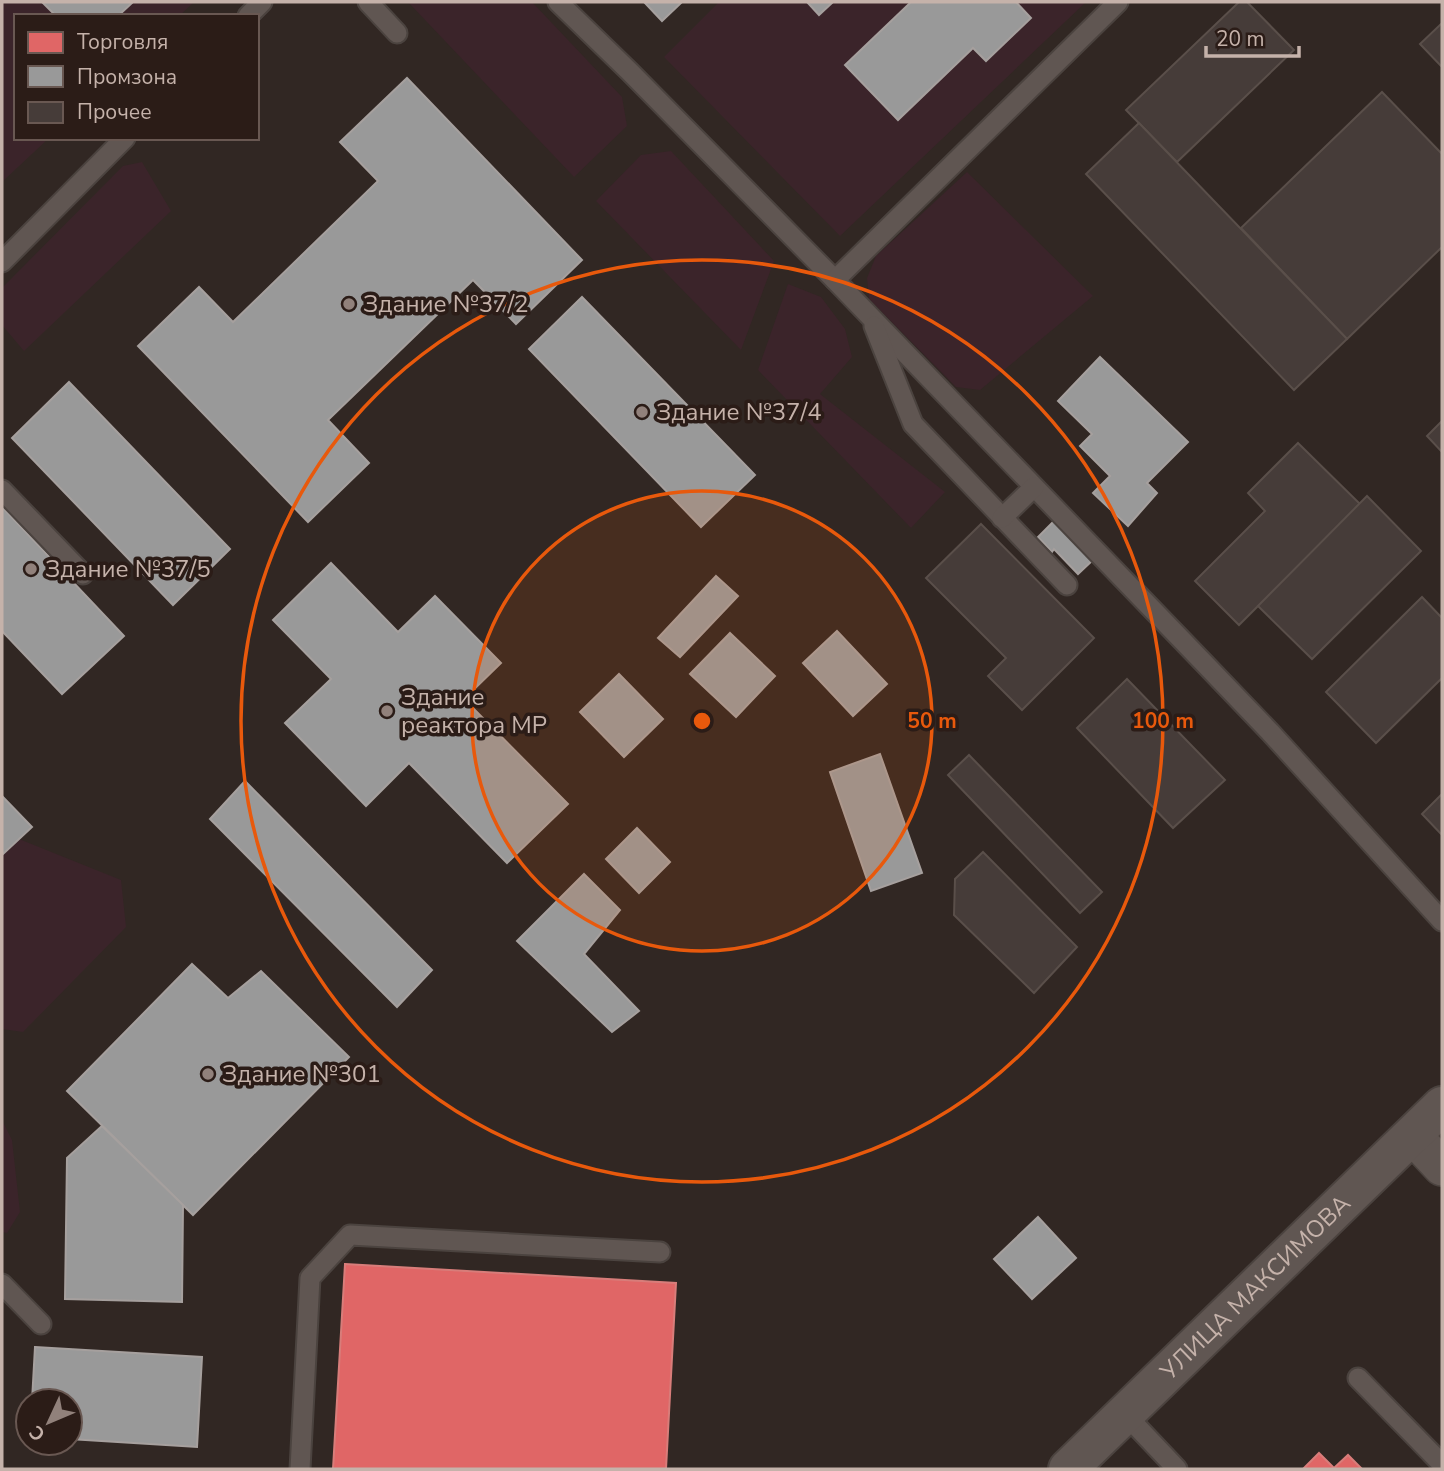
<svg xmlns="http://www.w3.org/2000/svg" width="1444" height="1471" font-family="'Nunito Sans',sans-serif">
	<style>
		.green { fill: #3b242a }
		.shops { fill: #e06666; stroke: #d87d7a; stroke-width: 2 }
		.industry { fill: #999; stroke: #a6a09e; stroke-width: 2 }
		.building { fill: #463c39; stroke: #5a4f4a; stroke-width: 2 }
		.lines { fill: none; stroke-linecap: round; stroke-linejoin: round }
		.service-casing { stroke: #4b433f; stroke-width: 23 }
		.minor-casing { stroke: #4b433f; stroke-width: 40 }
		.tertiary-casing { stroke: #4b433f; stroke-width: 42 }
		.service { stroke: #605652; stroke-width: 19 }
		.minor { stroke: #605652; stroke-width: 37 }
		.tertiary { stroke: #605652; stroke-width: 38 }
		.ring { fill: none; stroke: #e8590c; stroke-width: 3.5 }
		.poi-dot { fill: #91817b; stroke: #2b1c17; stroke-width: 2.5 }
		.labels { text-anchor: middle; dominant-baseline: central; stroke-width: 7; stroke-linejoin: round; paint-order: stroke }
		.poi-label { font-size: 24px; fill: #c5b2aa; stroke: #2b1c17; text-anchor: start }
		.street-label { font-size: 24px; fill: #c5b2aa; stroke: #2b1c17 }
		.centre { fill: #e8590c; stroke: #2b1c17; stroke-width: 3.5 }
		.ring-label { font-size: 21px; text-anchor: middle; font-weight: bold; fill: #e8590c; stroke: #2b1c17; stroke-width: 7; stroke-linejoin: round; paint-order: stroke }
	</style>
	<rect width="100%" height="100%" fill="#312723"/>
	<g class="green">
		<path d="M2 2H194L179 16H16V138H49L2 182Z"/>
		<path d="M408 2H532L622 97 627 126 574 177Z"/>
		<path d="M719 2H1086L840 236 664 57Z"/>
		<path d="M671 151 774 261 741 350 596 201 641 155Z"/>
		<path d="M142 162 171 211 24 351 2 325V288L123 166Z"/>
		<path d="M967 172 1093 296 980 390 956 387 869 299 867 278 876 256Z"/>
		<path d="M788 284 821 297 845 329 852 357 820 394 945 492 911 528 758 370Z"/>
		<path d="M19 839 121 880 126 927 23 1032 2 1029V855Z"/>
		<path d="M2 1120 12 1140 20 1212 7 1233 2 1232Z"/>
	</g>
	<g class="shops">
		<path d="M345 1264 676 1283 666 1469H333Z"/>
		<path d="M1319 1453 1334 1468 1348 1455 1362 1469H1303Z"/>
	</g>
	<g class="industry">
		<path d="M42 2H133L118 16H56Z"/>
		<path d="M644 2H682L662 21Z"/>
		<path d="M807 2H833L819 15Z"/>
		<path d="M911 2H1016L1031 18 986 61 973 48 898 120 845 65Z"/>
		<path d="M407 78 582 260 516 324 473 280 328 420 369 463 308 522 138 346 199 287 233 322 378 181 340 142Z"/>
		<path d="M582 297 755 475 701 527 529 349Z"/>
		<path d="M1100 357 1188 442 1147 483 1157 493 1128 526 1093 493 1110 476 1080 446 1092 434 1058 401Z"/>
		<path d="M69 382 230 549 173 605 12 438Z"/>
		<path d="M2 507 124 636 62 694 2 631Z"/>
		<path d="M1058 517 1093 560 1078 574 1054 549 1052 552 1038 537Z"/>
		<path d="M331 563 398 632 435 596 501 663 464 699 568 804 507 863 409 763 366 806 285 723 331 679 273 620Z"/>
		<path d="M716 576 738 596 680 657 658 638Z"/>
		<path d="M837 631 887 684 853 716 803 663Z"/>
		<path d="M730 633 775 676 736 717 690 674Z"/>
		<path d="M619 674 663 719 624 757 580 712Z"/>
		<path d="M880 754 922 873 871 891 830 772Z"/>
		<path d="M245 781 432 970 397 1007 210 819Z"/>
		<path d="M2 796 32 827 2 855Z"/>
		<path d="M637 828 670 862 639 893 606 859Z"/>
		<path d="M584 874 620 910 584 954 639 1011 612 1032 517 941Z"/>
		<path d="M192 964 228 998 261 971 349 1057 193 1215 67 1091Z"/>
		<path d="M102 1126 183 1205 182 1302 65 1299 67 1158Z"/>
		<path d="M1038 1217 1076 1258 1032 1299 994 1259Z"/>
		<path d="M35 1347 202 1357 197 1447 70 1439V1401H32Z"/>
	</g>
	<g class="building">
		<path d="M1239 2H1247L1294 50 1177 162 1126 110Z"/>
		<path d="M1442 23V67L1420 44Z"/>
		<path d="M1382 92 1442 154V247L1347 339 1241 228Z"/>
		<path d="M1139 123 1347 339 1294 390 1086 174Z"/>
		<path d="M1442 421V452L1427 436Z"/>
		<path d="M1298 443 1360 504 1239 625 1195 581 1265 511 1248 493Z"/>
		<path d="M1367 496 1421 551 1312 659 1258 606Z"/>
		<path d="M981 524 1094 638 1022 710 988 676 1006 658 926 578Z"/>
		<path d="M1422 597 1442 618V678L1376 743 1326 692Z"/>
		<path d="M1127 679 1225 780 1173 828 1077 728Z"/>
		<path d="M969 755 1102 892 1080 913 948 775Z"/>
		<path d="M1442 794V835L1422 814Z"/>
		<path d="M983 852 1077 947 1034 993 954 915 955 879Z"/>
	</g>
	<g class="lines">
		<g class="service-casing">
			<g id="service">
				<path d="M368 2 397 33"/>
				<path d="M558 2 630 72 835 280 1203 662 1270 732 1442 921"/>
				<path d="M248 16 262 2"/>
				<path d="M2 262 125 138"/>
				<path d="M835 280 1118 2"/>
				<path d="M874 326 913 424 1067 585"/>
				<path d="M2 490 83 574"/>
				<path d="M1002 518 1034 487"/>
				<path d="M2 1284 41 1324"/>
				<path d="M1358 1378 1442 1464"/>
				<path d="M1125 1414 1177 1469"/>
				<path d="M300 1469 310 1278 350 1235 660 1252"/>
			</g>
		</g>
		<g class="minor-casing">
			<path id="minor" d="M1412 1135 1442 1167"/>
		</g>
		<g class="tertiary-casing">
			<g id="tertiary">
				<path id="s1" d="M1068 1469 1442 1106"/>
			</g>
		</g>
		<use href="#service" class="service"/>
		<use href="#minor" class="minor"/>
		<use href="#tertiary" class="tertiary"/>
	</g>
	<circle cx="702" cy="721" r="230" fill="#e8590c" fill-opacity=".12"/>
	<g class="ring">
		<circle cx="702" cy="721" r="230"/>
		<circle cx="702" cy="721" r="461"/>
	</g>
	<g class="poi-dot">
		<circle cx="349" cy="304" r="7"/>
		<circle cx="642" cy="412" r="7"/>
		<circle cx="31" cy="569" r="7"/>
		<circle cx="387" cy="711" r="7"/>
		<circle cx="208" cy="1074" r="7"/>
	</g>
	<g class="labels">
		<g class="poi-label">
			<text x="363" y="304">Здание №37/2</text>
			<text x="656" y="412">Здание №37/4</text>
			<text x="45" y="569">Здание №37/5</text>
			<text x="401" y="697">Здание<tspan x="401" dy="28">реактора МР</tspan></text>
			<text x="222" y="1074">Здание №301</text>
		</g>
		<g class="street-label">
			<text stroke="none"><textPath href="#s1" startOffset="261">УЛИЦА МАКСИМОВА</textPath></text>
		</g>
	</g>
	<circle cx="702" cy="721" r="10" class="centre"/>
	<g class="ring-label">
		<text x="932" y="728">50 m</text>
		<text x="1163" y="728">100 m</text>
	</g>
	<rect width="1444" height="1471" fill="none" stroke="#c5b2aa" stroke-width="7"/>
	<rect x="14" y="14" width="245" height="126" fill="#2b1c17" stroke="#695852" stroke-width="2"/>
	<rect x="28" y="32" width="35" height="21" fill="#e06666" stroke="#695852" stroke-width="2"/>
	<text x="77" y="49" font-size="21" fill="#c5b2aa">Торговля</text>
	<rect x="28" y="66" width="35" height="21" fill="#999999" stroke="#695852" stroke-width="2"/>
	<text x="77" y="84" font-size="21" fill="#c5b2aa">Промзона</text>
	<rect x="28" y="102" width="35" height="21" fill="#463c39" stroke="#695852" stroke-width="2"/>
	<text x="77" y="119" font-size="21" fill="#c5b2aa">Прочее</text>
	<g transform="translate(49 1422) rotate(226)"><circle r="33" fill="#2b1c17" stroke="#695852" stroke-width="2"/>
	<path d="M0-5L12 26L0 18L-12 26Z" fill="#91817b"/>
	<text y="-10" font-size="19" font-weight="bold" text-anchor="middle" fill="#c5b2aa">С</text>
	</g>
	<path d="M1206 46v10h93v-10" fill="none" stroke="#c5b2aa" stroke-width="3.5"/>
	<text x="1216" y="46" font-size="21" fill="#c5b2aa" stroke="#2b1c17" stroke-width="5" paint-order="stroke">20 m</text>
</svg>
